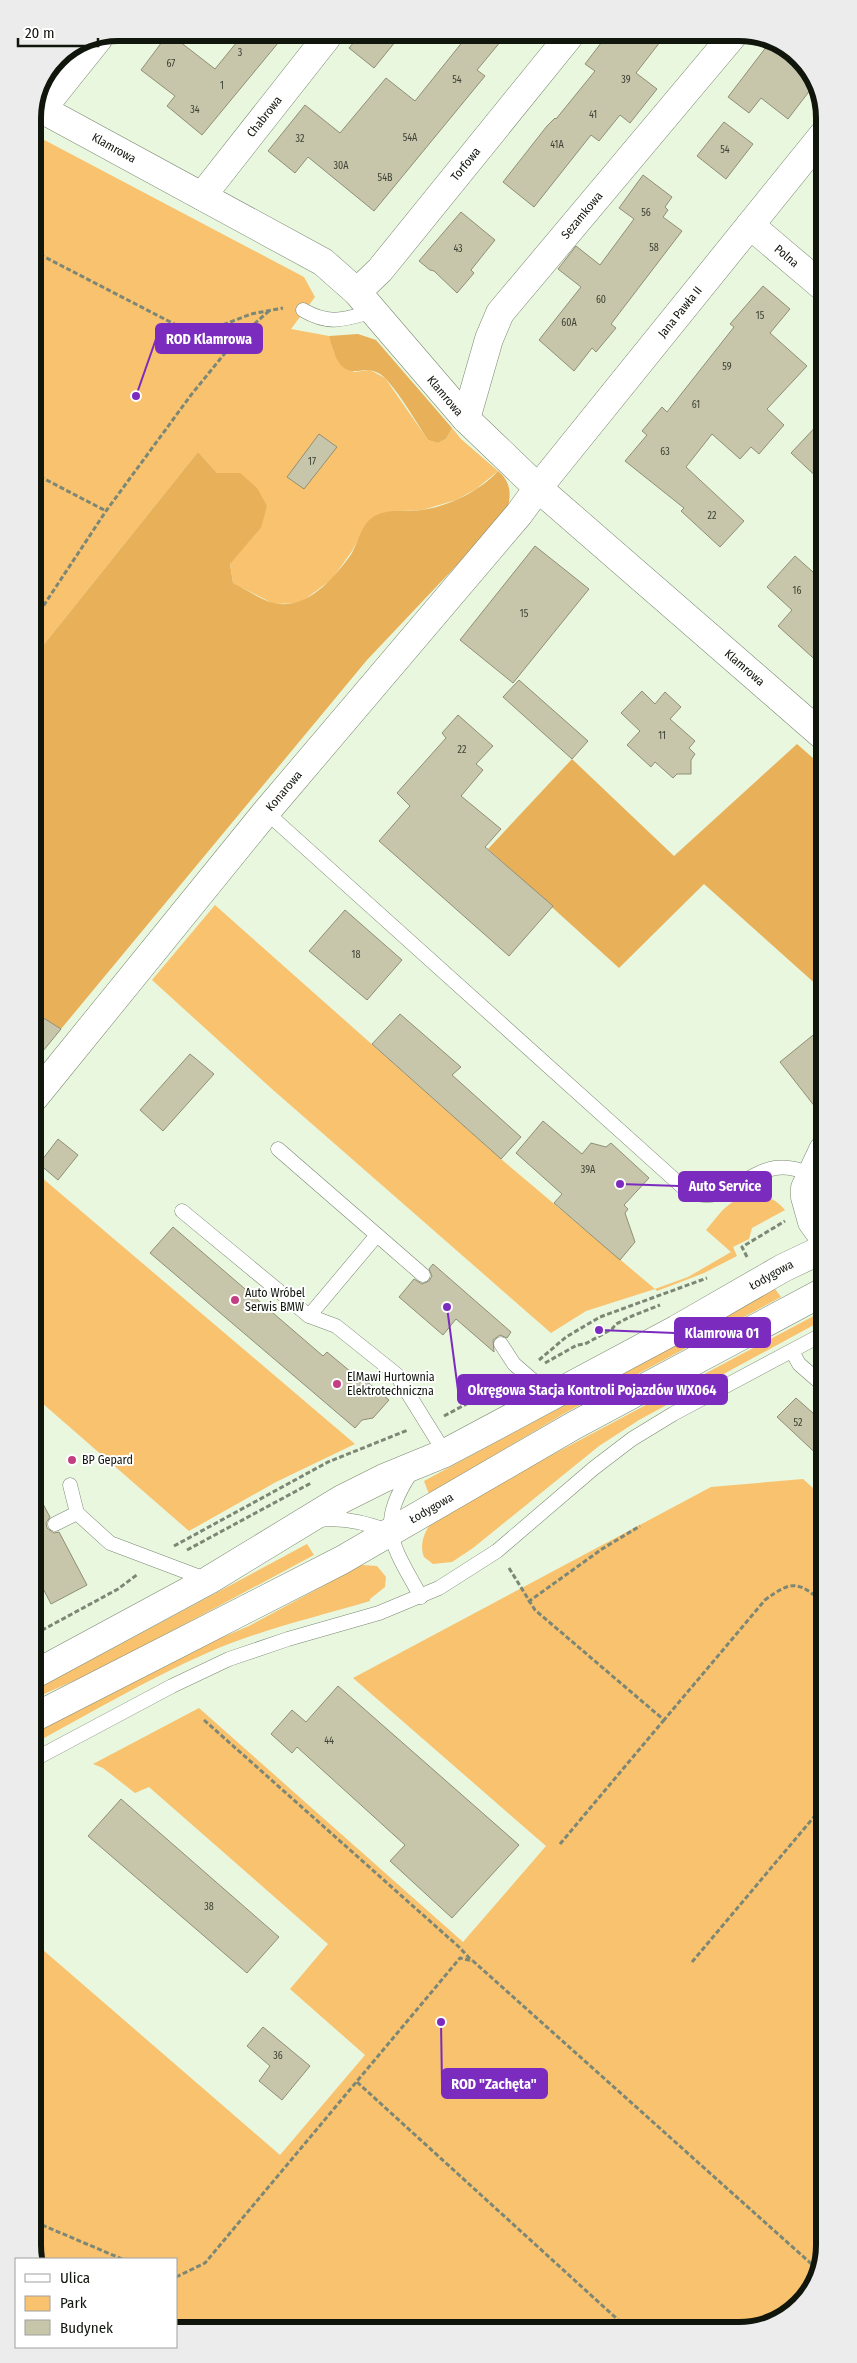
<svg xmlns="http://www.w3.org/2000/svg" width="857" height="2363" font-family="'Fira Sans Condensed',sans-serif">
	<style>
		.green { fill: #f8c26e }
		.forest { fill: #e8b059 }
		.building { fill: #c7c6ab; stroke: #908f75 }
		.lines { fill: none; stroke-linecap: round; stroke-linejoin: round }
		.service-casing { stroke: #7b8872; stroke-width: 15 }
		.minor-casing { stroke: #7b8872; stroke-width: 29 }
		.tertiary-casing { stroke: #7b8872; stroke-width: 29 }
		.secondary-casing { stroke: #7b8872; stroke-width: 29 }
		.path { stroke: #7d8776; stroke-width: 3; stroke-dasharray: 5 2.5; stroke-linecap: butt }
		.service { stroke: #fff; stroke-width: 14 }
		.minor { stroke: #fff; stroke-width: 28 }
		.tertiary { stroke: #fff; stroke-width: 28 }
		.secondary { stroke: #fff; stroke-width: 28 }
		.poi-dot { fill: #c43f82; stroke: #fff; stroke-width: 2 }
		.labels { text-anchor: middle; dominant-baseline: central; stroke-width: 4; stroke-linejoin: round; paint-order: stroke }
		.number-label { font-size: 10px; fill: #3e4234 }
		.street-label { font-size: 12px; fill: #11160d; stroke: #fff }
		.poi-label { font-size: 12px; fill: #11160d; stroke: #fff; text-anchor: start }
		.rim { fill: none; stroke: #11160d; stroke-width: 6 }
		.leader { fill: none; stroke: #7b2cbf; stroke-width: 2 }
		.callout-dot { fill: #7b2cbf; stroke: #fff; stroke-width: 2 }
		.callout { fill: #7b2cbf; stroke: #7b2cbf; stroke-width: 2 }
		.callout-label { font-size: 14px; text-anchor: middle; font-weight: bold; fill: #fff }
	</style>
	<rect width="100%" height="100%" fill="#e8f7de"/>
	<g class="green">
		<path d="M33 134 304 277 315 297 291 329 329 336 334 353 354 372 370 370 385 378 428 440 438 443 446 439 452 428 461 439 498 471 476 489 456 500 422 510 396 511 361 534 352 551 332 579 300 603 274 604 233 583 230 563 261 528 217 473 198 452 33 658Z"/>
		<path d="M215 905 501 1159 655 1289 688 1277 731 1252 706 1230C714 1221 721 1210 730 1204 749 1189 771 1193 785 1210L752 1228 749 1239 733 1247 737 1256 704 1273 657 1291 655 1289 586 1311 551 1333 272 1089 152 980Z"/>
		<path d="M34 1171 355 1444 276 1482 189 1531 34 1396Z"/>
		<path d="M773 1286 781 1297 565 1413 429 1494 424 1481 676 1345Z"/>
		<path d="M823 1311V1320L639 1420 599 1446 473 1548 452 1562 433 1564 424 1557C418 1542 427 1525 439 1515Z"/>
		<path d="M803 1479 823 1497 824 2245 807 2297 761 2327 176 2330V2259H36L35 1943 280 2155 365 2055 290 1989 328 1944 149 1787 135 1793 103 1768 93 1764 199 1708 463 1942 546 1846 353 1678 711 1487Z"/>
		<path d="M307 1544 314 1555 103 1668 35 1698V1690Z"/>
		<path d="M362 1565 377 1566 386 1577 385 1587 370 1599V1601C316 1617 259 1630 207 1653 148 1679 92 1712 35 1743V1731L157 1665 249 1626Z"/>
	</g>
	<g class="forest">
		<path d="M358 334 376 340 452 428 446 439 438 443 428 440C415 420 402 397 386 379 362 354 344 397 329 336Z"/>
		<path d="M198 452 217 473H240L257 488 267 506 261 528 230 564 233 583C246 589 261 600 274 603 307 611 335 577 352 553 358 542 362 524 373 517 387 508 407 512 422 510 449 506 480 491 498 471 512 483 511 495 507 512L367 660 61 1029 34 1012 33 658Z"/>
		<path d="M797 744 822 766 823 984 819 987 704 884 619 968 488 849 572 759 674 856Z"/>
	</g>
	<g class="building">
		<path d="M667 33 636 73 657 89 630 123 620 115 599 141 591 135 534 207 503 182 547 126 555 118 556 119 595 71 585 64 608 34Z"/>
		<path d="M468 35H506L477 70 485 76 374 211 308 157 295 173 268 151 305 105 340 133 386 78 415 101Z"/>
		<path d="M359 36H400L374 68 349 48Z"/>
		<path d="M241 37H283L202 135 167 106 175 96 141 70 165 38H175L215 69Z"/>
		<path d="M770 42 791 50 795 56 791 61 806 72 814 85 788 119 761 98 749 113 728 97Z"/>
		<path d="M724 122 753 144 726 179 697 156Z"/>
		<path d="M643 175 672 197 665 207 668 210 663 217 682 231 611 324 616 328 596 352 592 348 574 371 539 340 581 287 558 269 576 246 600 265 634 219 619 208Z"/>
		<path d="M461 212 495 240 471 270 474 273 457 293 434 271 430 270 419 261Z"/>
		<path d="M763 286 790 309 770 333 807 366 767 409 784 425 759 454 751 447 740 459 712 434 686 467 744 521 720 547 681 511 684 508 625 461 647 435 642 431 662 407 667 412 734 327 730 324Z"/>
		<path d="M822 420V482L791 453Z"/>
		<path d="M319 434 337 447 304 489 287 477Z"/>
		<path d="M535 546 589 589 513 683 460 640Z"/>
		<path d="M795 556 822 580V666L778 626 792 610 767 587Z"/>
		<path d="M519 680 588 741 572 759 503 697Z"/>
		<path d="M642 691 655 704 665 692 681 707 670 719 695 741 689 748 695 754 691 760V774H677L673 778 655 762 651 767 627 745 640 731 621 713Z"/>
		<path d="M458 715 493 746 476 764 483 770 461 796 501 829 485 847 553 906 509 956 379 841 410 806 397 793 446 738 442 733Z"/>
		<path d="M345 910 402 960 367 1000 309 951Z"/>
		<path d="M34 1012 61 1029 34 1062Z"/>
		<path d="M400 1014 461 1067 452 1075 521 1137 501 1159 372 1044Z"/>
		<path d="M823 1027V1117L780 1062Z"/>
		<path d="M190 1054 214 1074 163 1131 140 1110Z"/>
		<path d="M543 1121 582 1154 591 1143 606 1147 611 1143 649 1178 624 1205 628 1209 625 1213 635 1242 620 1260 554 1203 562 1194 516 1153Z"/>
		<path d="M58 1139 78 1155 58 1180 39 1164Z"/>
		<path d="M173 1227 323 1356 327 1352 357 1377 359 1375 389 1400 373 1418 362 1420 355 1428 150 1253Z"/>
		<path d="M433 1264 511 1332 507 1338 500 1335 493 1340 494 1352 456 1319 443 1335 399 1297 414 1279 422 1284 429 1281 432 1276 429 1269Z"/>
		<path d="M796 1398 823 1422V1460L777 1417Z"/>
		<path d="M34 1487 50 1517 46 1523 47 1528 54 1533 59 1532 87 1585 51 1604 35 1573Z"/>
		<path d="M338 1686 519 1845 452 1918 390 1861 405 1845 297 1747 292 1753 271 1734 292 1710 306 1722Z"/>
		<path d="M121 1799 279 1937 247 1973 88 1836Z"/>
		<path d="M263 2027 310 2066 282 2100 259 2081 270 2066 247 2046Z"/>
	</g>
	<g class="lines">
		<g class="service-casing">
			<g id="service">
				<path d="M303 310C330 326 345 319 374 311"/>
				<path d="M266 812 686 1190C724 1208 741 1174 775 1168 789 1166 800 1170 813 1175"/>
				<path d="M278 1149 377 1235 309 1316"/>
				<path d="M182 1211 309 1316 336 1326 396 1374 445 1453"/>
				<path d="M377 1235 423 1275"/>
				<path d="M501 1344 514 1364 544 1390 549 1398"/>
				<path d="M792 1351 799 1364 823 1385"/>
				<path d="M412 1471C375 1527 392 1544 421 1597"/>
				<path d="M70 1485 77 1513"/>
				<path d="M318 1520C343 1517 366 1522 390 1532"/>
				<path d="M55 1524 77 1513 110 1543 208 1580"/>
				<path d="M35 1759 172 1686 229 1659 288 1639 379 1613 439 1588 497 1551 594 1468 632 1439 673 1414 823 1334"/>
			</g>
		</g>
		<g class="minor-casing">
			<g id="minor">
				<path d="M42 109 98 39"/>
				<path id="s1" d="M202 196 327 37"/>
				<path id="s2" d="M750 225 822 286"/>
				<path id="s3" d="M357 292 380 270 571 34"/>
				<path id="s4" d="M466 419 489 339 500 313 735 33"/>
				<path id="s5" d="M34 1098 266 812 519 514 538 488 466 419 357 292 323 262 36 106"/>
			</g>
		</g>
		<g class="tertiary-casing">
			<g id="tertiary">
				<path id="s6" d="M822 136 538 488 822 735"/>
				<path d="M823 1150 805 1188V1197L812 1222 823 1237"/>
			</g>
		</g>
		<g class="secondary-casing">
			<g id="secondary">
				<path id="s7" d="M35 1674 209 1580 342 1499 384 1478 445 1453 677 1329 783 1268 823 1249"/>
				<path id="s8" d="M35 1717 342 1560 573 1426 823 1292"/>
			</g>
		</g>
		<g class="path">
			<path d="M33 251 178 326 207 331 251 314 283 308"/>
			<path d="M33 473 106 511"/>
			<path d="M33 616 40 611 106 511 191 395 234 342 270 310"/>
			<path d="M747 1257 742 1247 785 1221"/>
			<path d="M539 1360 566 1337 600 1317 707 1278"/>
			<path d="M545 1363 577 1345 585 1344 612 1329 616 1324 632 1316 660 1305"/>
			<path d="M444 1416 485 1394 502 1380"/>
			<path d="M174 1546 328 1462 408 1430"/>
			<path d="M187 1550 311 1483"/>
			<path d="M509 1568 535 1610 664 1720 765 1600C792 1580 798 1581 824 1603"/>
			<path d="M528 1602 602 1549 640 1526"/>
			<path d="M35 1634 118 1589 138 1574"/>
			<path d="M204 1720 459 1947 472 1961"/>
			<path d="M560 1844 664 1720"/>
			<path d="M692 1962 824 1805"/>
			<path d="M822 2076 824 2073"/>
			<path d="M357 2082 627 2328"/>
			<path d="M35 2222 122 2259"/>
			<path d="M176 2277 205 2263 460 1958 473 1961 816 2268"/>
		</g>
		<use href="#service" class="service"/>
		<use href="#minor" class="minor"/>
		<use href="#tertiary" class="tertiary"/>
		<use href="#secondary" class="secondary"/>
	</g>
	<g class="poi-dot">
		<circle cx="235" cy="1300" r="5"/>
		<circle cx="337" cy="1384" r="5"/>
		<circle cx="72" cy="1460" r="5"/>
	</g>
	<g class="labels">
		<g class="number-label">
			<text x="240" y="53">3</text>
			<text x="171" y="64">67</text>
			<text x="457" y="80">54</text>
			<text x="626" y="80">39</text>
			<text x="222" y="86">1</text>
			<text x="195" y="110">34</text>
			<text x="593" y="115">41</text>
			<text x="410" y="138">54A</text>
			<text x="300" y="139">32</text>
			<text x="557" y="145">41A</text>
			<text x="725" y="150">54</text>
			<text x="341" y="166">30A</text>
			<text x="385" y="178">54B</text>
			<text x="646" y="213">56</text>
			<text x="654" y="248">58</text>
			<text x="458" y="249">43</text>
			<text x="601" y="300">60</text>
			<text x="760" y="316">15</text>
			<text x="569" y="323">60A</text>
			<text x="727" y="367">59</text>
			<text x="696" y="405">61</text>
			<text x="665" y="452">63</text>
			<text x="312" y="462">17</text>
			<text x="712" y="516">22</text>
			<text x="797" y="591">16</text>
			<text x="524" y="614">15</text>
			<text x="662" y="736">11</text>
			<text x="462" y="750">22</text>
			<text x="356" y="955">18</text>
			<text x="588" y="1170">39A</text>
			<text x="798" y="1423">52</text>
			<text x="329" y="1741">44</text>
			<text x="209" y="1907">38</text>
			<text x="278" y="2056">36</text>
		</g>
		<g class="street-label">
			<text stroke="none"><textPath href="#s1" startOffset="101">Chabrowa</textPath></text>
			<text transform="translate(114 148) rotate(29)">Klamrowa</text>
			<text stroke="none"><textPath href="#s3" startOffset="168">Torfowa</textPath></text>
			<text stroke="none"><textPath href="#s4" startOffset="239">Sezamkowa</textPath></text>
			<text stroke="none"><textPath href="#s2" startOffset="48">Polna</textPath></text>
			<text transform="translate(680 312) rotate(-51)">Jana Pawła II</text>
			<text transform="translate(445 396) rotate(50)">Klamrowa</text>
			<text stroke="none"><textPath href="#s6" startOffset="726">Klamrowa</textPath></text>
			<text stroke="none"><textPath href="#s5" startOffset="396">Konarowa</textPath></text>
			<text stroke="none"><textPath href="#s7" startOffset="838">Łodygowa</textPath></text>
			<text stroke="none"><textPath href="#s8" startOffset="448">Łodygowa</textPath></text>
		</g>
		<g class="poi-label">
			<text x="245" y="1293">Auto Wróbel<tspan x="245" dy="14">Serwis BMW</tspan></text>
			<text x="347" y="1377">ElMawi Hurtownia<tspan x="347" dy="14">Elektrotechniczna</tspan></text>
			<text x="82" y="1460">BP Gepard</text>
		</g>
	</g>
	<path d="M0 0H857V2363H0ZM118 41H739A77 77 0 0 1 816 118V2245A77 77 0 0 1 739 2322H118A77 77 0 0 1 41 2245V118A77 77 0 0 1 118 41Z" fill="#ececec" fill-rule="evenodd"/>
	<path class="rim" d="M118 41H739A77 77 0 0 1 816 118V2245A77 77 0 0 1 739 2322H118A77 77 0 0 1 41 2245V118A77 77 0 0 1 118 41Z"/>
	<path class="leader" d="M136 396L156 339M620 1184L679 1186M599 1330L675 1333M447 1307L458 1390M441 2022L442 2084"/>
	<g class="callout-dot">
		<circle cx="136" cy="396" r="5"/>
		<circle cx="620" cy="1184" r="5"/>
		<circle cx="599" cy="1330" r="5"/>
		<circle cx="447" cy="1307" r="5"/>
		<circle cx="441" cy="2022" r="5"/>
	</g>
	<g class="callout">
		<rect x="156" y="324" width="106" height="29" rx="5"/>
		<rect x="679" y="1172" width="92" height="29" rx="5"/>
		<rect x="675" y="1318" width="95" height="29" rx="5"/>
		<rect x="458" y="1375" width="269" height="29" rx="5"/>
		<rect x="442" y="2069" width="105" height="29" rx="5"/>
	</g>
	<g class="callout-label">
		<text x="209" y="344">ROD Klamrowa</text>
		<text x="725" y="1191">Auto Service</text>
		<text x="722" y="1338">Klamrowa 01</text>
		<text x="592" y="1395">Okręgowa Stacja Kontroli Pojazdów WX064</text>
		<text x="494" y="2089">ROD "Zachęta"</text>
	</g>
	<rect x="15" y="2258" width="162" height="90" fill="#ffffff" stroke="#a0a29e"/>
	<rect x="25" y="2274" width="25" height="8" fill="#ffffff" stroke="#a0a29e"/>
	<text x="60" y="2283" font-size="15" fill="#11160d">Ulica</text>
	<rect x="25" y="2296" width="25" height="15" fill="#f8c26e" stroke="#a0a29e"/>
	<text x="60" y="2308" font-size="15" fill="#11160d">Park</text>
	<rect x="25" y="2320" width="25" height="15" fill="#c7c6ab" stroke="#a0a29e"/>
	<text x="60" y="2333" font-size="15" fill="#11160d">Budynek</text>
	<path d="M18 38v8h80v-8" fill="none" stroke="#11160d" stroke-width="2.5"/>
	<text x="25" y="38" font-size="15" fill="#11160d" stroke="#ffffff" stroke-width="4" paint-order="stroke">20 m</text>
</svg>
